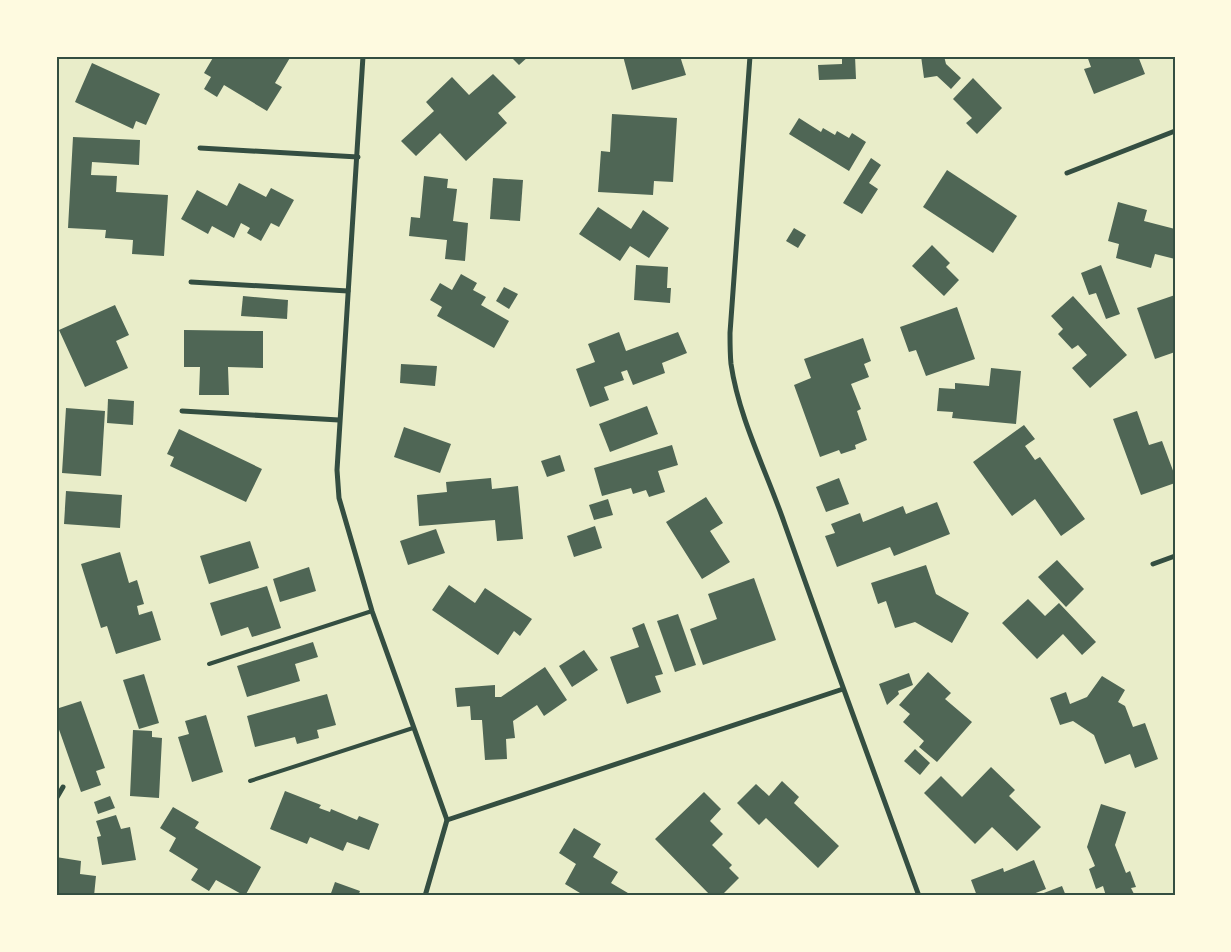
<svg xmlns="http://www.w3.org/2000/svg" width="1231" height="952" font-family="Lora,serif">
	<style>
		.building { fill: #4f6655 }
		.lines { fill: none; stroke-linecap: round; stroke-linejoin: round }
		.service { stroke: #344e41; stroke-width: 4 }
		.minor { stroke: #344e41; stroke-width: 5 }
		.neatline { fill: none; stroke: #344e41; stroke-width: 2 }
	</style>
	<rect width="100%" height="100%" fill="#e9edc9"/>
	<g class="building">
		<path d="M214 56H291L275 83 282 87 267 111 224 85 217 97 204 89 211 77 204 73Z"/>
		<path d="M510 56H529L519 65Z"/>
		<path d="M623 56H680L686 75 632 90Z"/>
		<path d="M796 56H841V58L796 59Z"/>
		<path d="M842 56H855L856 79 819 80 818 65 842 64Z"/>
		<path d="M921 56H944L946 64 961 78 951 89 937 76 924 78Z"/>
		<path d="M1087 56H1138L1145 74 1094 94 1084 69 1091 67Z"/>
		<path d="M92 63 160 94 146 125 136 121 133 129 75 102Z"/>
		<path d="M493 74 516 97 498 113 507 123 466 161 440 133 416 156 401 141 434 111 426 102 452 77 469 95Z"/>
		<path d="M973 78 1002 108 977 134 966 123 972 118 953 99Z"/>
		<path d="M612 114 677 118 673 182 654 181 653 195 598 192 601 151 610 152Z"/>
		<path d="M799 118 821 132 823 128 835 135 837 131 849 138 852 133 866 142 849 171 789 134Z"/>
		<path d="M73 137 140 140 139 165 92 162 91 175 117 176 116 192 168 195 164 256 132 254 133 240 105 238 106 230 68 228Z"/>
		<path d="M871 158 881 165 869 183 878 189 862 214 843 203Z"/>
		<path d="M947 170 1017 216 993 253 923 207Z"/>
		<path d="M424 176 448 179 447 188 457 189 453 221 468 223 465 261 445 259 447 240 409 236 411 217 420 218Z"/>
		<path d="M493 178 523 180 520 221 490 219Z"/>
		<path d="M239 183 266 197 271 188 294 200 279 227 271 223 261 241 247 233 250 228 241 223 234 238 212 226 208 234 181 219 197 190 227 206Z"/>
		<path d="M1118 202 1147 210 1144 221 1175 229V259L1155 254 1151 268 1116 258 1119 244 1108 241Z"/>
		<path d="M598 207 631 229 643 210 669 228 649 258 630 246 620 261 579 234Z"/>
		<path d="M794 228 806 235 798 248 786 241Z"/>
		<path d="M932 245 950 263 946 267 959 280 944 296 912 266Z"/>
		<path d="M636 265 668 267 667 288H671L670 303 634 300Z"/>
		<path d="M1101 265 1120 314 1106 319 1096 293 1089 295 1081 273Z"/>
		<path d="M461 274 477 283 473 290 486 297 481 305 509 321 494 348 437 316 442 307 430 300 440 283 452 290Z"/>
		<path d="M504 287 518 294 509 309 496 301Z"/>
		<path d="M1175 295V352L1155 359 1137 308Z"/>
		<path d="M243 296 288 300 287 319 241 316Z"/>
		<path d="M1073 296 1127 355 1090 388 1072 368 1087 355 1078 345 1072 349 1058 334 1063 329 1051 316Z"/>
		<path d="M115 305 129 335 116 341 128 368 85 387 59 330Z"/>
		<path d="M957 307 975 359 926 376 916 350 909 352 900 327Z"/>
		<path d="M184 330 263 331V368L228 367 229 395H199L200 367H184Z"/>
		<path d="M619 332 626 351 678 332 687 353 662 363 665 373 633 385 627 370 621 372 624 380 604 387 609 400 590 407 576 369 595 362 588 344Z"/>
		<path d="M863 338 871 361 864 364 869 377 851 384 861 409 857 411 867 440 855 445 856 449 841 454 839 450 820 457 794 385 811 378 804 359Z"/>
		<path d="M401 364 437 366 435 386 400 383Z"/>
		<path d="M991 368 1021 371 1016 424 952 418 953 412 937 411 939 388 955 389V383L989 386Z"/>
		<path d="M108 399 134 401 133 425 107 423Z"/>
		<path d="M647 406 658 434 610 452 599 424Z"/>
		<path d="M66 408 105 411 101 476 62 473Z"/>
		<path d="M1137 411 1149 445 1162 441 1175 476V483L1141 495 1113 419Z"/>
		<path d="M1024 425 1035 439 1025 446 1035 460 1040 457 1085 519 1061 536 1035 499 1012 516 973 462Z"/>
		<path d="M404 427 451 444 440 473 394 457Z"/>
		<path d="M179 429 262 469 246 502 170 466 174 457 167 454Z"/>
		<path d="M672 445 678 465 658 471 665 492 649 497 646 490 633 494 631 488 602 496 594 468Z"/>
		<path d="M560 455 565 471 547 477 541 461Z"/>
		<path d="M491 478 492 489 518 486 523 539 497 541 495 520 419 526 417 495 447 492 446 482Z"/>
		<path d="M839 478 849 504 826 512 816 487Z"/>
		<path d="M66 491 122 495 120 528 64 524Z"/>
		<path d="M706 497 723 523 710 531 730 562 702 579 666 522Z"/>
		<path d="M608 499 613 515 594 520 589 505Z"/>
		<path d="M937 502 950 534 894 556 890 547 837 567 825 536 835 533 831 524 860 513 863 522 903 506 906 514Z"/>
		<path d="M595 526 602 548 574 557 567 536Z"/>
		<path d="M436 529 445 553 408 565 400 541Z"/>
		<path d="M250 541 259 568 209 584 200 556Z"/>
		<path d="M120 552 129 583 137 580 144 604 137 606 139 615 152 611 161 640 116 654 107 626 101 628 81 564Z"/>
		<path d="M1057 560 1084 589 1066 607 1038 577Z"/>
		<path d="M926 565 936 594 969 613 952 643 915 622 895 628 886 601 878 604 871 583Z"/>
		<path d="M309 567 316 591 280 602 273 579Z"/>
		<path d="M754 578 776 640 703 665 690 629 717 619 708 594Z"/>
		<path d="M449 585 475 603 485 588 532 619 520 636 514 631 498 655 432 610Z"/>
		<path d="M267 586 281 628 252 637 248 627 221 636 210 603Z"/>
		<path d="M1028 599 1045 616 1059 603 1096 642 1082 655 1063 634 1037 659 1002 623Z"/>
		<path d="M678 614 696 665 675 672 657 621Z"/>
		<path d="M644 623 663 674 655 676 661 692 627 704 610 657 639 647 632 628Z"/>
		<path d="M313 642 318 657 295 664 300 681 247 697 237 666Z"/>
		<path d="M584 650 598 670 572 687 559 666Z"/>
		<path d="M545 667 567 700 544 716 537 705 513 721 515 738 506 739 507 759 485 760 482 720H471L470 706 457 707 455 688 495 685V697H501Z"/>
		<path d="M928 672 951 693 945 699 972 722 937 762 919 747 924 741 903 722 910 714 899 705Z"/>
		<path d="M909 673 913 685 898 691 899 694 887 705 879 684Z"/>
		<path d="M144 674 159 723 139 729 123 680Z"/>
		<path d="M1102 676 1125 690 1118 702 1125 706 1133 727 1145 723 1158 759 1135 768 1130 754 1105 764 1094 735 1073 721 1060 725 1050 698 1066 692 1070 704 1087 697Z"/>
		<path d="M327 694 336 725 317 730 319 738 297 744 295 737 255 747 247 716Z"/>
		<path d="M81 701 105 768 96 771 101 785 81 792 56 721V709Z"/>
		<path d="M206 715 223 772 192 782 178 737 189 734 185 721Z"/>
		<path d="M133 730 152 731V737L162 738 159 798 130 796Z"/>
		<path d="M915 749 930 763 920 775 904 761Z"/>
		<path d="M991 767 1015 790 1009 796 1041 827 1017 851 992 827 975 844 924 793 941 776 962 797Z"/>
		<path d="M782 781 799 797 794 803 839 846 818 868 766 818 759 825 737 803 756 784 769 796Z"/>
		<path d="M285 791 321 805 319 808 330 812 331 809 357 820 359 816 379 824 369 850 347 842 343 851 310 837 307 844 270 829Z"/>
		<path d="M704 792 721 809 710 821 723 834 712 845 732 865 729 868 739 878 721 896H711L655 839Z"/>
		<path d="M110 796 115 808 98 814 94 802Z"/>
		<path d="M1101 804 1126 812 1115 845 1126 873 1130 871 1136 887 1131 888 1135 896H1106L1103 886 1096 889 1089 869 1095 866 1087 847Z"/>
		<path d="M173 807 199 822 195 828 261 867 245 896 216 880 209 891 191 880 198 869 169 851 176 838 160 828Z"/>
		<path d="M116 815 121 829 130 827 136 860 102 865 97 837 101 836 96 821Z"/>
		<path d="M574 828 601 844 593 857 618 872 611 883 633 896H585L565 884 576 864 559 853Z"/>
		<path d="M56 857 81 861 80 874 96 876 94 896H56Z"/>
		<path d="M1034 860 1046 889 1028 896H977L971 880 1003 868 1004 872Z"/>
		<path d="M335 882 360 891 358 896H330Z"/>
		<path d="M1062 886 1066 896H1036Z"/>
	</g>
	<g class="lines">
		<g class="service">
			<path d="M209 664 372 611"/>
			<path d="M250 781 413 728"/>
		</g>
		<g class="minor">
			<path d="M363 56 337 470 339 498 372 611 447 820 425 896"/>
			<path d="M750 56 730 333C730 343 730 354 731 364 739 419 767 472 785 525 829 649 873 772 919 896"/>
			<path d="M200 148 358 157"/>
			<path d="M1067 173 1175 131"/>
			<path d="M191 282 348 291"/>
			<path d="M182 411 339 420"/>
			<path d="M1153 564 1175 556"/>
			<path d="M56 799 63 787"/>
			<path d="M447 820 843 689"/>
		</g>
	</g>
	<rect width="1231" height="952" fill="none" stroke="#fefae0" stroke-width="115"/>
	<rect x="58" y="58" width="1116" height="836" class="neatline"/>
</svg>
